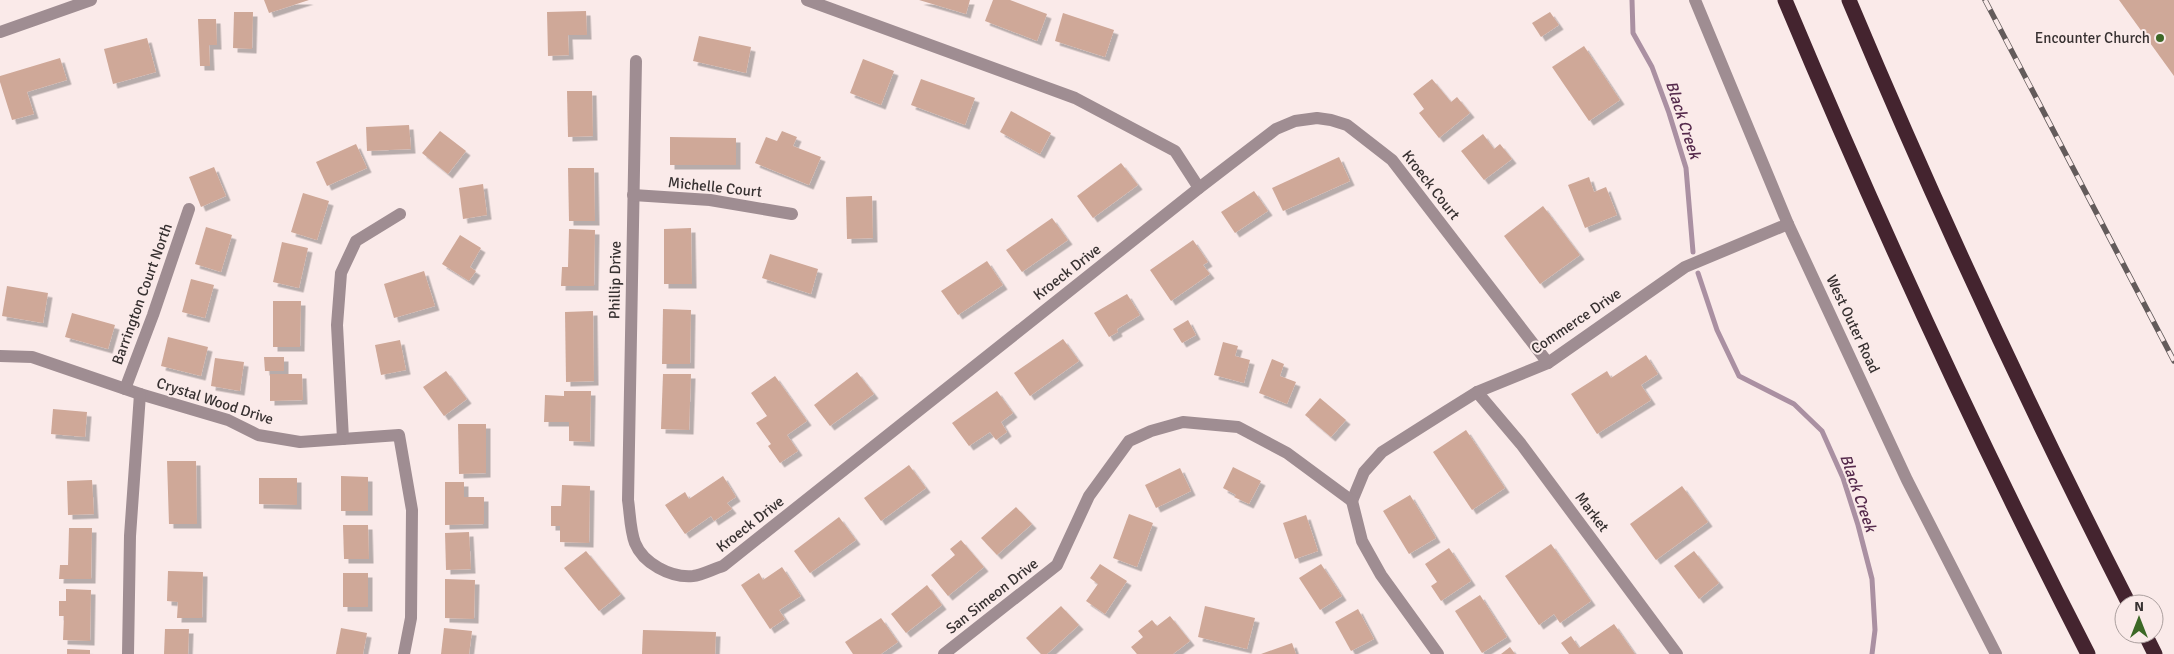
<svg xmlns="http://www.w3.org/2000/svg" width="2174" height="654" font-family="Signika,sans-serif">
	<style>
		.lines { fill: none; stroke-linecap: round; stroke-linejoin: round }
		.stream { stroke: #aa90a2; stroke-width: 5 }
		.building { fill: #cfa898; filter: url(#shadow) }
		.minor { stroke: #9f8d92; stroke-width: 12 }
		.highway { stroke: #44242f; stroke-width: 15 }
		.rail-casing { stroke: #635b5b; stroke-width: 5.5 }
		.rail { stroke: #faeae9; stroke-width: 4; stroke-dasharray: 11; stroke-linecap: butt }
		.poi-dot { fill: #3c6826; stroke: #faeae9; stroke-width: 2 }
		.labels { text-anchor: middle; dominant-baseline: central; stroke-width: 4; stroke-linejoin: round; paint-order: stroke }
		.poi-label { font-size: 15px; fill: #373131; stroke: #faeae9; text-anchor: end }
		.street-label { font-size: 15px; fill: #373131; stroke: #faeae9 }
		.water-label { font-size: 16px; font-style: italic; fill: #552a4c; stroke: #faeae9 }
	</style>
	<defs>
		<filter id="shadow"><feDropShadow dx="4.5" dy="4.5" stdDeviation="0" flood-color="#0004"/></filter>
	</defs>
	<rect width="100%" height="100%" fill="#faeae9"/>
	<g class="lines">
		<g class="stream">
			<path d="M1632 0 1633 33 1652 67 1669 113 1686 168 1693 252"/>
			<path d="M1698 273 1717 330 1739 376 1794 404 1822 431 1843 478 1858 525 1872 579 1875 630 1872 654"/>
		</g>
	</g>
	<g class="building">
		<path d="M264 0H309L269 13Z"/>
		<path d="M919 0H970L966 14Z"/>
		<path d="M993 0H1010L1047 14 1037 41 985 21Z"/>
		<path d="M2119 0H2174V76Z"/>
		<path d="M586 11 587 35H568L569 55 548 56 547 12Z"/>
		<path d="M234 12H253L252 49 233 48Z"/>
		<path d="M1550 12 1559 25 1541 37 1532 23Z"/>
		<path d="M1063 13 1114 30 1105 57 1055 41Z"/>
		<path d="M198 19H216L217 45H209L210 66H200Z"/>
		<path d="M699 36 751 47 746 73 693 61Z"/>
		<path d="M147 38 156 72 113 84 104 49Z"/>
		<path d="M1584 46 1620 100 1589 121 1552 67Z"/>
		<path d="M60 58 67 80 27 92 34 114 12 120 0 82V76Z"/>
		<path d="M863 59 894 71 881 105 850 93Z"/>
		<path d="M921 79 975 98 965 125 911 105Z"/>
		<path d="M1432 79 1451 102 1457 97 1470 113 1439 138 1419 113 1424 109 1413 94Z"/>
		<path d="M567 91H592L593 136 568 137Z"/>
		<path d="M1011 111 1051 133 1040 154 1000 132Z"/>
		<path d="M409 125 411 149 367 151 366 127Z"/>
		<path d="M440 131 466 151 448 174 422 153Z"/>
		<path d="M782 131 797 137 793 146 821 157 809 185 755 163 766 137 777 141Z"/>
		<path d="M1483 134 1494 149 1500 144 1512 159 1484 180 1461 151Z"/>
		<path d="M670 137 736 138V165H670Z"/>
		<path d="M356 144 367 168 327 186 316 162Z"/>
		<path d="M1339 157 1350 181 1283 211 1272 188Z"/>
		<path d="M1121 163 1138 185 1093 218 1077 196Z"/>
		<path d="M214 167 226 196 201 207 189 177Z"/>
		<path d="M568 168H594L595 221H569Z"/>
		<path d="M1589 177 1594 192 1606 187 1617 215 1585 228 1568 185Z"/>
		<path d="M483 184 487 215 463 219 459 188Z"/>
		<path d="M1254 191 1268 211 1235 233 1221 212Z"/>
		<path d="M303 193 329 201 317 240 291 232Z"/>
		<path d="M872 196 873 238 847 239 846 197Z"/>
		<path d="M1543 206 1580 255 1540 284 1504 236Z"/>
		<path d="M1052 218 1068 240 1022 272 1006 250Z"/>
		<path d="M206 227 232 235 221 272 195 264Z"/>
		<path d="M691 228 692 284H664V229Z"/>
		<path d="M569 229 595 230 594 286H561L562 267H568Z"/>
		<path d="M460 235 481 248 470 267 476 271 469 281 442 264Z"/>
		<path d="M1193 240 1208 262 1203 265 1210 274 1171 301 1150 270Z"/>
		<path d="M282 242 308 248 299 288 273 282Z"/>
		<path d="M770 254 818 269 811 294 762 278Z"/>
		<path d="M987 261 1003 285 958 315 941 291Z"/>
		<path d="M424 271 435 306 394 318 384 284Z"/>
		<path d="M191 279 214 285 205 318 182 312Z"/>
		<path d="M7 286 48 293 43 323 2 316Z"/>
		<path d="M1127 294 1140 315 1117 329 1118 332 1109 337 1094 313Z"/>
		<path d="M273 301H301L300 347H273Z"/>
		<path d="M663 309 691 310 690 364H662Z"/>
		<path d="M593 311 594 381 566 382 565 312Z"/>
		<path d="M72 313 115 325 108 349 65 337Z"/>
		<path d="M1188 320 1196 335 1182 343 1173 329Z"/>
		<path d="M168 337 208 347 201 376 161 366Z"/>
		<path d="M1063 339 1079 361 1030 396 1014 373Z"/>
		<path d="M400 340 406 370 381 375 375 345Z"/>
		<path d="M1223 342 1238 346 1235 356 1250 360 1244 383 1214 375Z"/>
		<path d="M1646 355 1658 374 1641 385 1651 400 1597 434 1571 394 1607 371 1611 378Z"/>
		<path d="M264 357H284V371H265Z"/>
		<path d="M215 358 244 362 240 391 211 386Z"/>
		<path d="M1272 359 1284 364 1280 376 1296 382 1287 404 1259 393Z"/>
		<path d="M446 371 467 399 444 416 423 387Z"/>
		<path d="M857 372 874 394 830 426 814 405Z"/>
		<path d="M270 374H302L303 400 270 401Z"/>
		<path d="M663 374H691L689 430 661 429Z"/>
		<path d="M775 376 807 421 787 435 798 451 780 463 768 446 771 444 756 423 767 416 751 393Z"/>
		<path d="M564 391H591L590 442 569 441V422H544L545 395 564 396Z"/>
		<path d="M997 391 1013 413 1001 422 1007 432 996 440 990 432 969 446 952 423Z"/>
		<path d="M1320 398 1346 420 1331 437 1305 415Z"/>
		<path d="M53 409 87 412 85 437 51 434Z"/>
		<path d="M458 424H486V473L459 474Z"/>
		<path d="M1466 430 1505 488 1472 510 1433 452Z"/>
		<path d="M167 461H196L197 524H169Z"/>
		<path d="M909 465 926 488 881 521 864 498Z"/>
		<path d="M1233 467 1261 481 1249 504 1234 497 1236 495 1223 488Z"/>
		<path d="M1180 468 1191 491 1156 508 1145 485Z"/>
		<path d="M341 476 368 477V511H341Z"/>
		<path d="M723 476 736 497 727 503 732 509 714 521 711 516 685 534 665 505 685 492 689 499Z"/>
		<path d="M259 478H297V505L259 504Z"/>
		<path d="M92 480 94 514 68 515 67 481Z"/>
		<path d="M445 482H464V497H484V524L445 525Z"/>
		<path d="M562 485 590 486 589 543 560 542V526H551V506H561Z"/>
		<path d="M1682 486 1708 522 1656 560 1630 524Z"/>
		<path d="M1410 495 1436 538 1409 554 1383 511Z"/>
		<path d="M1016 507 1032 524 997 555 981 538Z"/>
		<path d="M1129 514 1153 523 1137 567 1113 558Z"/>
		<path d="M1306 515 1318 551 1295 559 1283 523Z"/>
		<path d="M839 517 856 540 810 573 794 551Z"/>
		<path d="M343 525H368L369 559H344Z"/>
		<path d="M69 528H92L91 579H59L60 565H68Z"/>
		<path d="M469 532 471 569 446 570 445 533Z"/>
		<path d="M961 540 984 567 948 596 931 575 955 555 950 549Z"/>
		<path d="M1551 544 1591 601 1560 623 1554 614 1539 625 1505 576Z"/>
		<path d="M1449 548 1471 581 1441 601 1431 586 1437 582 1425 564Z"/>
		<path d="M586 551 621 594 599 611 564 568Z"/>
		<path d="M1694 551 1719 583 1699 599 1674 566Z"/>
		<path d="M1100 564 1127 581 1105 614 1086 601 1098 584 1090 578Z"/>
		<path d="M1321 564 1342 596 1320 610 1299 578Z"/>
		<path d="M782 567 801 596 779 610 785 619 770 629 741 585 759 573 763 580Z"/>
		<path d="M168 571 203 572 202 618H177L178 602 167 601Z"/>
		<rect x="343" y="573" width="25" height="34"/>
		<path d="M445 579 475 580 474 619 445 618Z"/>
		<path d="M927 585 942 605 906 633 891 614Z"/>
		<path d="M66 589 91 590 90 641 63 640 64 616H59V601H66Z"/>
		<path d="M1480 595 1507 637 1482 653 1455 611Z"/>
		<path d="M1061 606 1079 625 1047 654H1041L1026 638Z"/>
		<path d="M1205 606 1255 618 1247 649 1198 637Z"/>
		<path d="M1358 609 1374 639 1351 651 1335 622Z"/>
		<path d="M1170 616 1190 641 1173 654H1137L1131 647 1143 637 1138 631 1152 620 1157 626Z"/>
		<path d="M881 618 898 642 881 654H853L845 642Z"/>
		<path d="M1614 624 1635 654H1569L1561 643 1571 636 1579 648Z"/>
		<path d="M341 628 367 633 363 654H336Z"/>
		<path d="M444 628 472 631 469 654H441Z"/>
		<path d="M165 629H189L188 654H164Z"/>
		<path d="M643 630 716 632 715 654H642Z"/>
		<path d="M1292 643 1296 654H1261Z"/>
		<path d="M1510 647 1515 654H1501Z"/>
		<path d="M67 649 90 650V654H67Z"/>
	</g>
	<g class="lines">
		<g class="minor">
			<path d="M807 0 1075 98 1175 151 1199 188"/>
			<path d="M1695 0 1788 224 1907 480 1996 654"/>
			<path d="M0 32 91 0"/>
			<path d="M636 61 628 500C630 513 630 530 635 543 643 563 670 578 693 576 702 575 713 569 723 566L1199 188 1276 129 1295 121 1317 118 1331 120 1347 125 1392 160 1548 363"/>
			<path d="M633 195 710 200 792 214"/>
			<path d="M0 356 32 357 140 394 228 420 258 435 300 442 399 435 412 510 411 618 404 654"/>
			<path d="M125 389 153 315 189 209"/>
			<path d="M1477 392 1521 444 1677 654"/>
			<path d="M343 439 337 325 341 273 356 241 400 214"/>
			<path d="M1352 501 1364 472 1382 452 1445 412 1477 392 1548 363 1685 267 1788 224"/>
			<path d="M1352 501 1362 541 1381 575 1438 654"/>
			<path d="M128 654 130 536 140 394"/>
			<path d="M944 654 1057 565 1089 496 1129 441 1151 431 1183 422 1238 427 1287 453 1352 501"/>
		</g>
		<g class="highway">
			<path d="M1785 0C1878 222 1978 440 2088 654"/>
			<path d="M1849 0C1935 205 2028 406 2129 604"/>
			<path d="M2145 634 2155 654"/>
		</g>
		<g class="rail-casing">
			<path id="rail" d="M1985 0 2174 361"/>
		</g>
		<use href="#rail" class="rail"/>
	</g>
	<circle class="poi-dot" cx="2160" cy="38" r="5"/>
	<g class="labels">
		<g class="poi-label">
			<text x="2150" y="38">Encounter Church</text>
		</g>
		<g class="street-label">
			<text transform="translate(1431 185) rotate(52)">Kroeck Court</text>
			<text transform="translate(715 187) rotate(6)">Michelle Court</text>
			<text transform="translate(1067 272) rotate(-38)">Kroeck Drive</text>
			<text transform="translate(615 280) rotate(-89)">Phillip Drive</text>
			<text transform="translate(142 294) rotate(-70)">Barrington Court North</text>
			<text transform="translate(1576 321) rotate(-34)">Commerce Drive</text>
			<text transform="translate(1853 324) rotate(65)">West Outer Road</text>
			<text transform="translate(215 401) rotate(18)">Crystal Wood Drive</text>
			<text transform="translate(1592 512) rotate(53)">Market</text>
			<text transform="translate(750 524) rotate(-38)">Kroeck Drive</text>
			<text transform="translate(992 596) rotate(-38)">San Simeon Drive</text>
		</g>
		<g class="water-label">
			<text transform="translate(1683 120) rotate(72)">Black Creek</text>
			<text transform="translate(1858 493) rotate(71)">Black Creek</text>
		</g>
	</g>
	<g transform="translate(2139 619)"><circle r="24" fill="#faeae9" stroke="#aca09f"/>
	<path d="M0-4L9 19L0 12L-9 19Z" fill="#3c6826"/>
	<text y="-8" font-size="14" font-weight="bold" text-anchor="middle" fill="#373131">N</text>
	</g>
</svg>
